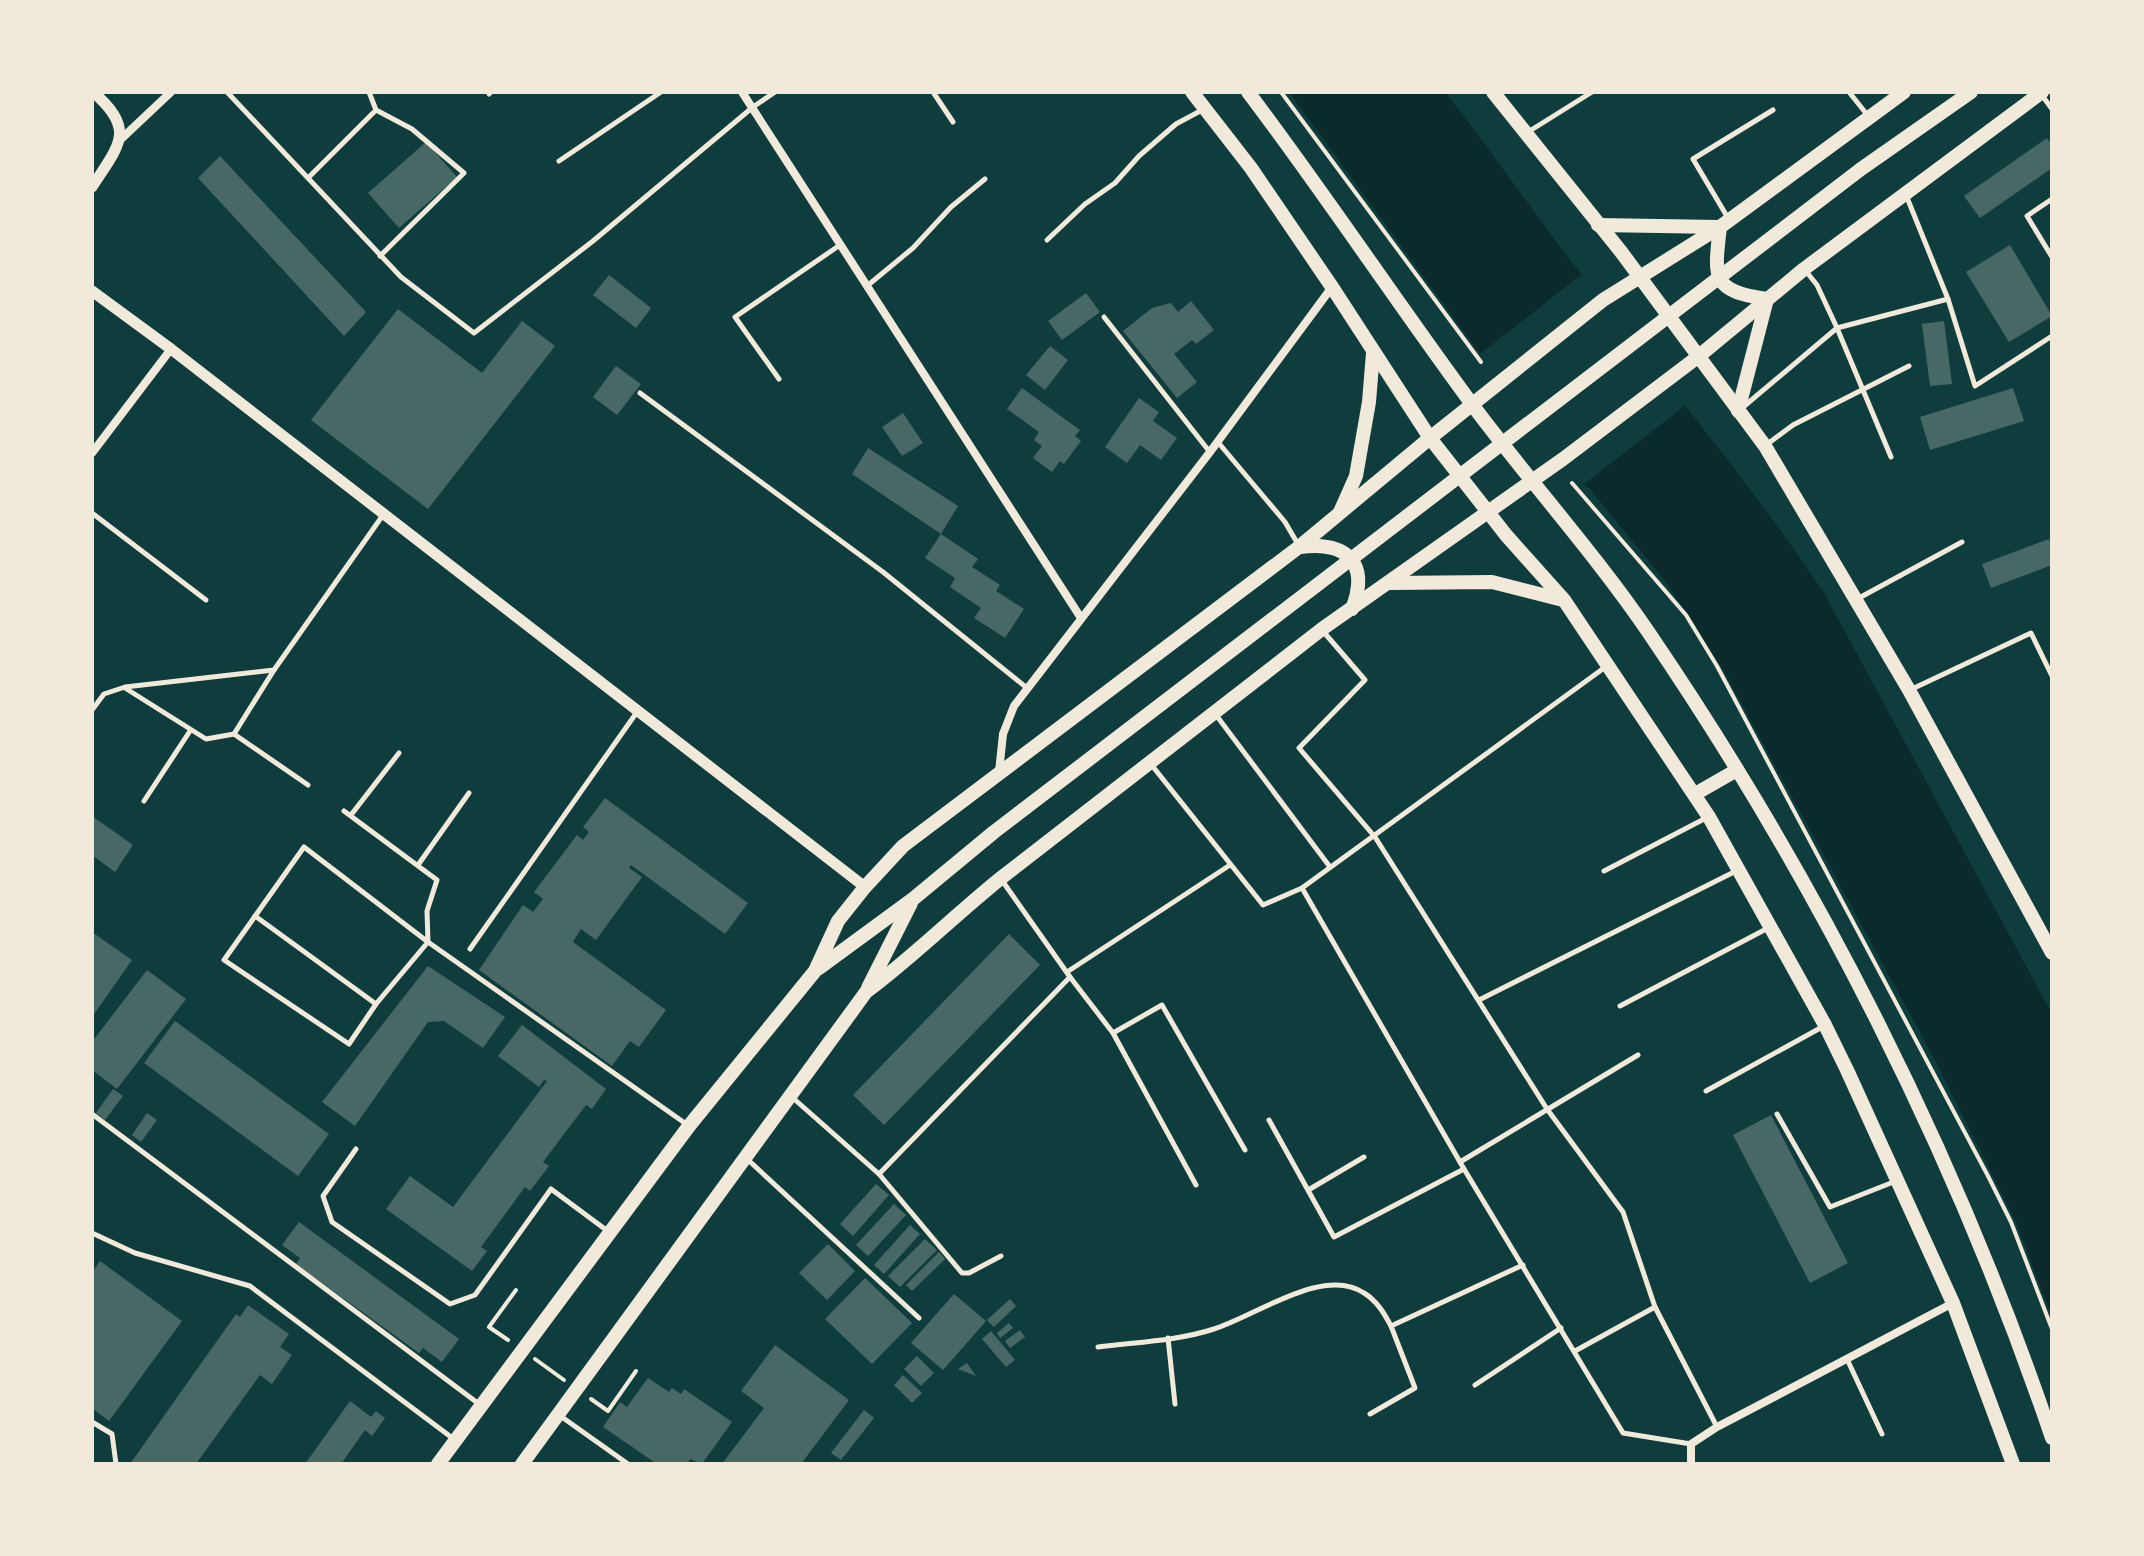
<svg xmlns="http://www.w3.org/2000/svg" width="2144" height="1556" font-family="Mulish,sans-serif">
	<style>
		.water { fill: #0a2a2b }
		.pier { fill: #0f3d3e }
		.building { fill: #486865 }
		.lines { fill: none; stroke-linecap: round; stroke-linejoin: round }
		.path { stroke: #f1e9da; stroke-width: 4 }
		.service { stroke: #f1e9da; stroke-width: 5 }
		.minor { stroke: #f1e9da; stroke-width: 8 }
		.tertiary { stroke: #f1e9da; stroke-width: 11 }
		.secondary { stroke: #f1e9da; stroke-width: 14 }
		.primary { stroke: #f1e9da; stroke-width: 14 }
	</style>
	<rect width="100%" height="100%" fill="#0f3d3e"/>
	<path class="water" d="M1289 92H1445C1484 142 1520 193 1558 244 1647 360 1742 471 1824 593L2052 1014V1317L2016 1222 1936 1062 1725 673 1668 585 1590 489 1583 485 1480 354Z"/>
	<path class="pier" d="M1582 274 1619 320 1622 318 1654 358 1651 361 1686 405 1583 485 1547 439 1543 441 1480 354Z"/>
	<g class="building">
		<path d="M2047 138 2052 145V168L1980 218 1964 196Z"/>
		<path d="M426 142 457 177 399 228 368 193Z"/>
		<path d="M220 156 366 312 344 336 198 178Z"/>
		<path d="M2010 245 2052 316 2009 342 1966 272Z"/>
		<path d="M609 275 651 308 636 328 593 295Z"/>
		<path d="M1086 293 1100 312 1062 340 1048 321Z"/>
		<path d="M1191 301 1214 330 1196 344 1192 340 1174 354 1197 382 1177 398 1123 331 1152 308 1171 303 1178 312Z"/>
		<path d="M398 309 482 373 522 321 555 346 428 509 311 420Z"/>
		<path d="M1944 321 1952 384 1930 386 1922 324Z"/>
		<path d="M1050 346 1068 360 1045 390 1026 375Z"/>
		<path d="M616 366 641 384 617 415 593 397Z"/>
		<path d="M1022 388 1080 430 1075 436 1081 441 1064 464 1060 461 1052 472 1033 458 1042 446 1034 440 1039 432 1007 409Z"/>
		<path d="M2013 388 2024 421 1930 450 1920 417Z"/>
		<path d="M1139 398 1159 412 1153 421 1177 438 1161 460 1140 445 1127 463 1105 447Z"/>
		<path d="M903 413 923 443 902 456 882 427Z"/>
		<path d="M868 448 958 506 941 534 978 559 972 567 1000 585 996 591 1024 609 1005 638 974 618 981 608 950 587 955 578 925 558 941 534 852 474Z"/>
		<path d="M2049 539 2052 547V565L1991 588 1982 564Z"/>
		<path d="M605 798 748 903 725 934 631 865 629 868 642 877 596 940 581 929 573 942 666 1010 639 1047 630 1041 612 1066 479 970 523 905 533 912 543 899 534 892 577 835 583 840 589 832 583 827Z"/>
		<path d="M92 816 133 845 115 872 92 855Z"/>
		<path d="M92 932 132 960 92 1017Z"/>
		<path d="M1009 934 1040 965 884 1125 853 1095Z"/>
		<path d="M428 966 505 1017 483 1048 444 1021 428 1022 355 1126 322 1102Z"/>
		<path d="M147 970 186 999 117 1089 92 1070V1042Z"/>
		<path d="M175 1021 329 1134 298 1176 144 1063Z"/>
		<path d="M522 1025 606 1089 592 1109 586 1105 543 1162 549 1166 530 1191 525 1187 481 1247 487 1251 472 1271 386 1209 410 1176 453 1207 547 1081 544 1080 539 1087 498 1056Z"/>
		<path d="M113 1089 123 1096 105 1120 96 1113Z"/>
		<path d="M147 1113 157 1120 141 1142 132 1135Z"/>
		<path d="M1771 1115 1848 1263 1810 1283 1733 1135Z"/>
		<path d="M876 1184 889 1195 853 1236 840 1224Z"/>
		<path d="M894 1204 906 1215 868 1256 856 1245Z"/>
		<path d="M299 1222 459 1339 442 1362 423 1348 419 1353 296 1264 300 1258 282 1245Z"/>
		<path d="M910 1225 920 1234 884 1274 874 1265Z"/>
		<path d="M925 1239 937 1250 900 1287 888 1276Z"/>
		<path d="M828 1244 855 1271 827 1300 799 1273Z"/>
		<path d="M939 1252 945 1259 912 1291 906 1285Z"/>
		<path d="M100 1261 182 1321 109 1421 92 1408V1273Z"/>
		<path d="M865 1278 912 1323 872 1364 825 1319Z"/>
		<path d="M954 1294 986 1321 943 1370 911 1343Z"/>
		<path d="M1010 1299 1016 1306 994 1327 987 1320Z"/>
		<path d="M248 1305 289 1334 280 1347 292 1355 272 1384 260 1375 196 1464H130L236 1314 240 1317Z"/>
		<path d="M1009 1323 1013 1328 1000 1338 997 1333Z"/>
		<path d="M1020 1330 1025 1337 1010 1348 1005 1341Z"/>
		<path d="M991 1331 1015 1360 1006 1367 982 1339Z"/>
		<path d="M775 1345 849 1400 801 1464H722L764 1408 741 1391Z"/>
		<path d="M917 1356 934 1373 921 1386 904 1369Z"/>
		<path d="M967 1363 976 1376 958 1369Z"/>
		<path d="M903 1375 922 1393 912 1403 894 1385Z"/>
		<path d="M648 1378 669 1392 672 1388 681 1394 684 1389 732 1422 702 1464 690 1459 687 1464H657L603 1427 620 1402 627 1407Z"/>
		<path d="M350 1401 371 1417 376 1411 385 1418 372 1436 365 1430 341 1464H305Z"/>
		<path d="M864 1410 874 1418 841 1460 831 1453Z"/>
	</g>
	<g class="lines">
		<g class="path">
			<path d="M1281 92 1481 362"/>
			<path d="M1572 483 1686 615 1717 666 1988 1176 2011 1222 2052 1329"/>
			<path d="M508 1340 489 1327 516 1290"/>
			<path d="M535 1359 564 1380"/>
			<path d="M591 1399 608 1411 636 1371"/>
		</g>
		<g class="service">
			<path d="M227 92 401 277 474 333 593 241 753 107 775 92"/>
			<path d="M369 92 376 110 412 129 464 173 380 256"/>
			<path d="M933 92 953 122"/>
			<path d="M1849 92 1869 117"/>
			<path d="M489 94 491 92"/>
			<path d="M2041 94 2052 109"/>
			<path d="M1528 132 1592 92"/>
			<path d="M559 161 661 92"/>
			<path d="M308 178 376 110"/>
			<path d="M1906 195 1948 299 1975 386 2052 336"/>
			<path d="M2052 199 2027 216 2052 257"/>
			<path d="M1728 218 1693 159 1773 110"/>
			<path d="M1047 240 1085 204 1115 183 1139 156 1176 124 1204 109"/>
			<path d="M1805 270 1817 285 1837 328 1891 457"/>
			<path d="M867 286 913 248 951 207 985 179"/>
			<path d="M1104 317 1209 451"/>
			<path d="M779 379 735 317 840 245"/>
			<path d="M640 393 883 572 1027 688"/>
			<path d="M1742 408 1837 328 1948 299"/>
			<path d="M1217 441 1285 522 1299 546"/>
			<path d="M1766 445 1793 425 1909 366"/>
			<path d="M92 513 206 600"/>
			<path d="M1859 598 1962 542"/>
			<path d="M1322 630 1365 680 1299 748 1375 837 1547 1109 1623 1212 1655 1307 1717 1427"/>
			<path d="M125 688 206 739 234 734 274 670"/>
			<path d="M1912 689 2031 633 2052 676"/>
			<path d="M92 710 104 694 125 687 274 670 383 515"/>
			<path d="M1216 715 1330 867"/>
			<path d="M234 734 308 785"/>
			<path d="M1150 763 1263 905 1302 888 1604 668"/>
			<path d="M144 801 190 731"/>
			<path d="M344 811 437 880 427 911 428 942 376 1004 349 1044 224 960 304 847 428 942 689 1126"/>
			<path d="M351 815 399 753"/>
			<path d="M418 865 469 793"/>
			<path d="M1604 871 1708 817"/>
			<path d="M1001 879 1070 977 1113 1033 1196 1185"/>
			<path d="M1302 888 1464 1169 1623 1433 1691 1444"/>
			<path d="M255 916 376 1004"/>
			<path d="M470 949 637 712"/>
			<path d="M1067 972 1230 865"/>
			<path d="M1479 1000 1738 870"/>
			<path d="M1620 1006 1770 927"/>
			<path d="M1113 1033 1162 1005 1245 1150"/>
			<path d="M1706 1091 1824 1026"/>
			<path d="M793 1098 879 1174 962 1273H969L1001 1256"/>
			<path d="M92 1114 479 1404"/>
			<path d="M1777 1114 1830 1207 1896 1181"/>
			<path d="M1269 1120 1334 1237 1464 1169"/>
			<path d="M356 1149 323 1196 332 1222 450 1304 475 1295 551 1189 609 1232"/>
			<path d="M746 1158 919 1318"/>
			<path d="M1460 1162 1638 1055"/>
			<path d="M879 1174 1070 977"/>
			<path d="M1310 1189 1364 1157"/>
			<path d="M92 1233 135 1253 250 1286 455 1440"/>
			<path d="M1168 1338 1175 1404"/>
			<path d="M1098 1347C1136 1342 1177 1341 1214 1329 1254 1317 1324 1265 1364 1293 1377 1301 1384 1313 1391 1326L1523 1265"/>
			<path d="M1575 1351 1655 1307"/>
			<path d="M1847 1359 1882 1434"/>
			<path d="M1475 1385 1561 1328"/>
			<path d="M1370 1414 1415 1388 1391 1326"/>
			<path d="M559 1415 628 1464"/>
			<path d="M92 1422 112 1434 116 1464"/>
		</g>
		<g class="minor">
			<path d="M742 92 1081 618"/>
			<path d="M119 141 171 92"/>
			<path d="M92 453 171 349"/>
			<path d="M999 772 1003 734 1014 706 1210 452 1332 287"/>
			<path d="M1691 1464V1444L1717 1427 1953 1303"/>
		</g>
		<g class="tertiary">
			<path d="M92 187C119 145 137 130 93 92"/>
			<path d="M92 291 171 349 865 887"/>
		</g>
		<path class="secondary" d="M1493 92 1622 253 1765 446 1909 690 2052 953"/>
		<g class="primary">
			<path d="M1192 92 1251 168 1332 287 1430 438 1506 535 1564 600 1709 817 1825 1025 1847 1070 1953 1303 2013 1464"/>
			<path d="M1248 92C1326 195 1397 303 1474 407 1531 483 1596 555 1649 633 1817 880 1956 1154 2052 1438"/>
			<path d="M1598 225 1719 227"/>
			<path d="M1720 227C1714 278 1711 291 1767 299"/>
			<path d="M1738 411 1767 299"/>
			<path d="M1340 512 1356 476 1369 402 1373 353"/>
			<path d="M1300 547C1347 541 1370 563 1352 609"/>
			<path d="M1390 583 1492 582 1563 600"/>
			<path d="M1695 794 1737 770"/>
			<path d="M819 968 913 899 994 832 1861 169 1971 92"/>
			<path d="M868 988 911 903"/>
			<path d="M438 1464 689 1126 815 971 838 921 865 887 903 846 1299 547 1430 438 1603 300 1720 227 1904 92"/>
			<path d="M522 1464 866 992C913 957 955 915 1001 878L1322 629 1563 459 1699 356 1804 269 2042 92"/>
		</g>
	</g>
	<rect width="2144" height="1556" fill="none" stroke="#f1e9da" stroke-width="188"/>
</svg>
